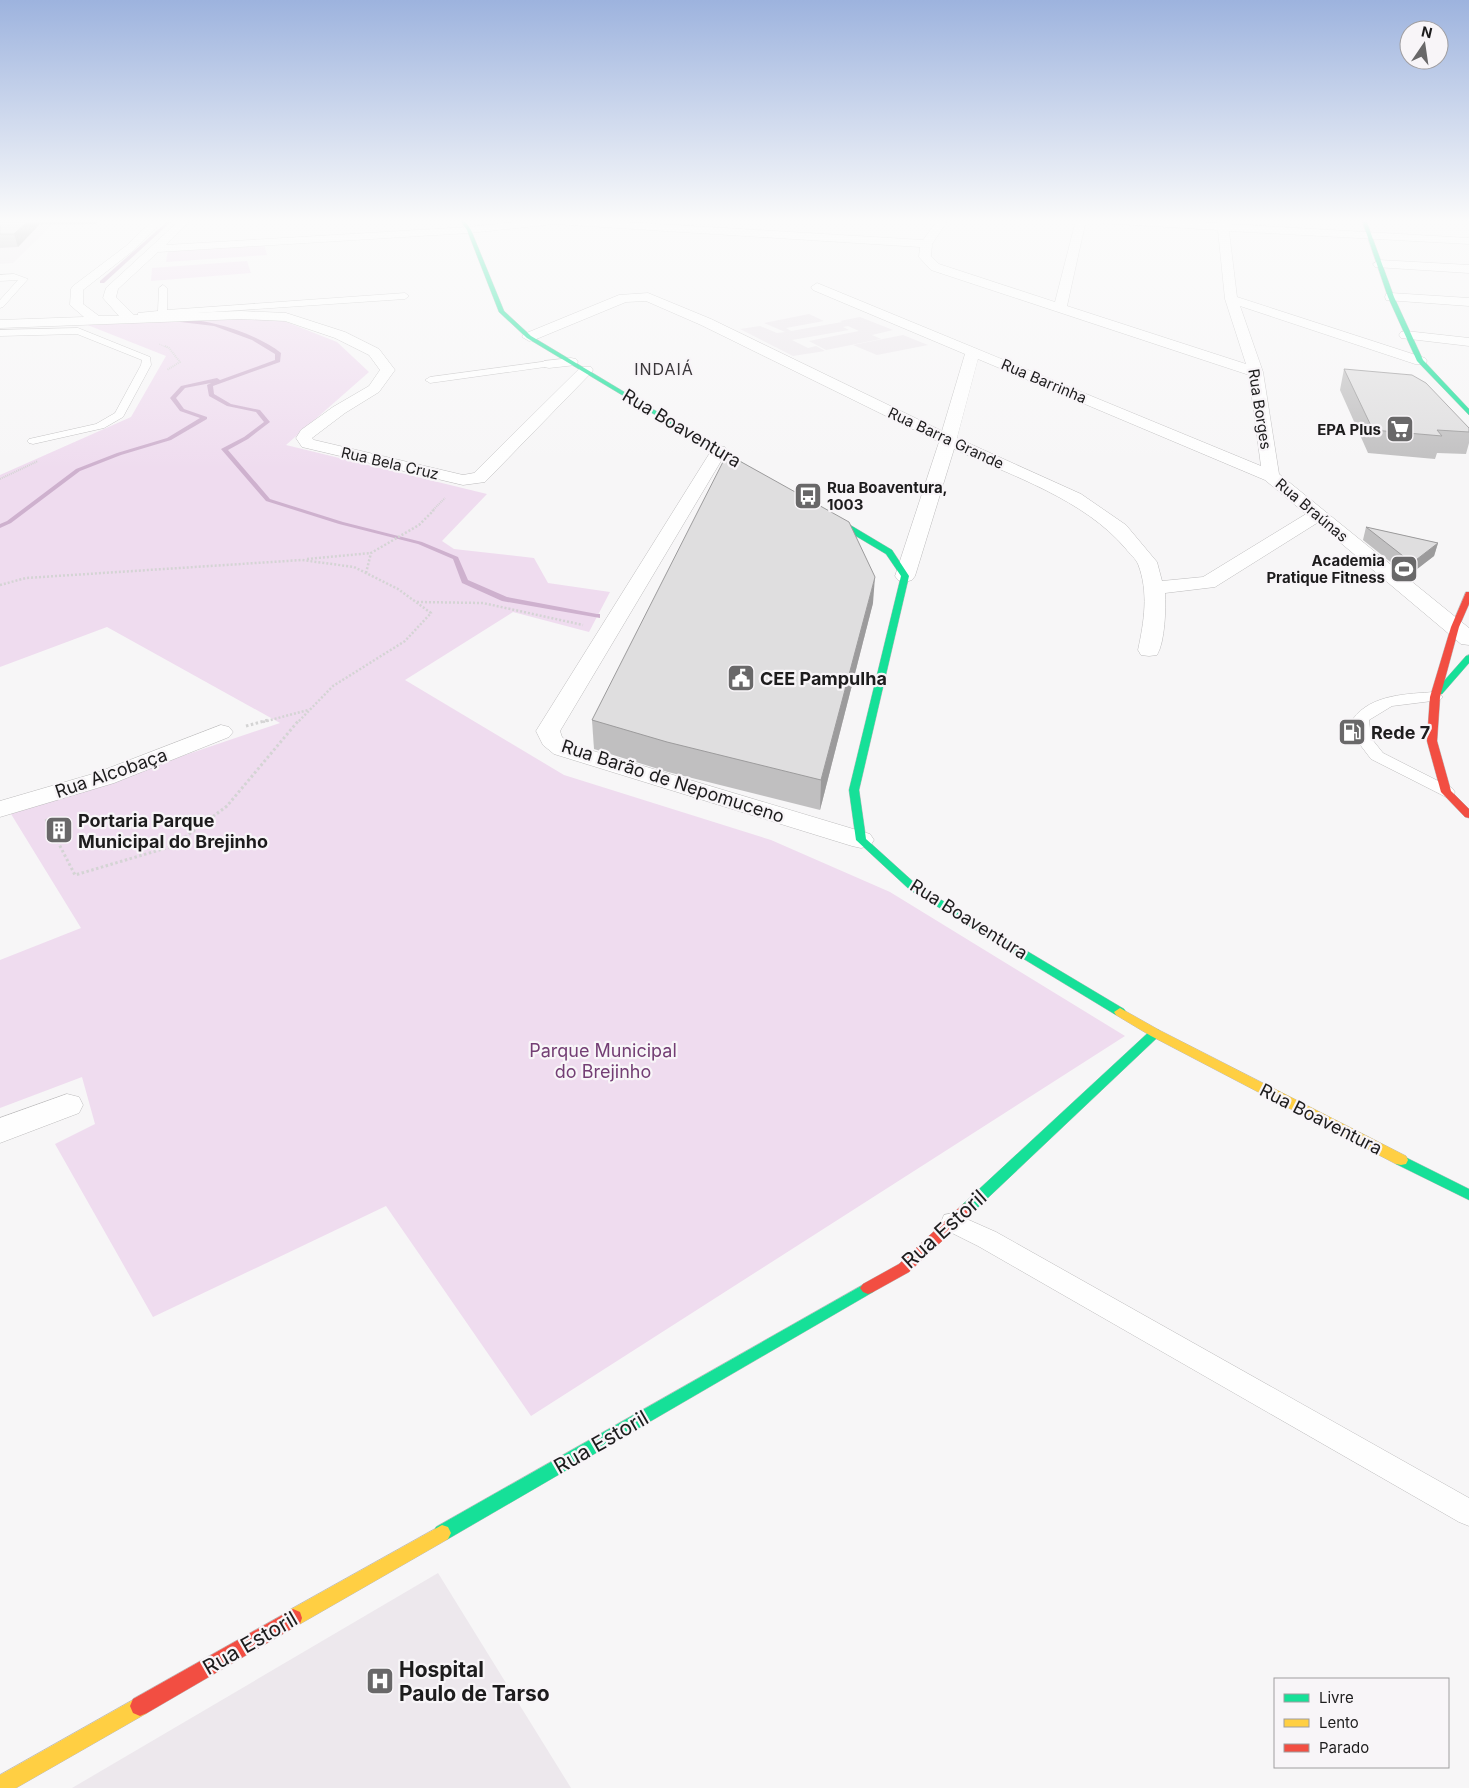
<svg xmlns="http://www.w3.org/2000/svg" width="1469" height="1788" font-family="Inter,sans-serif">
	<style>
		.built { fill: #ede8ed }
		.green { fill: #efdcef }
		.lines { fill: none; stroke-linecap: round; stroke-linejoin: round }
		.stream { fill: #ceb1ce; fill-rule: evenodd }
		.lane-casing { stroke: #bdbcbd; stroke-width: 1 }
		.street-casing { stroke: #bdbcbd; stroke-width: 1 }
		.fast-casing { stroke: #bdbcbd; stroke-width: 1 }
		.slow-casing { stroke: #bdbcbd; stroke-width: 1 }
		.jam-casing { stroke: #bdbcbd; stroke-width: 1 }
		.path-far3 { stroke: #d4d4d4; stroke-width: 1; stroke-dasharray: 1 1; stroke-linecap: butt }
		.path-far2 { stroke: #d4d4d4; stroke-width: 2; stroke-dasharray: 1 1; stroke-linecap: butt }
		.path-far1 { stroke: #d4d4d4; stroke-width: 2.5; stroke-dasharray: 2 2; stroke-linecap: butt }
		.path { stroke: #d4d4d4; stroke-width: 3; stroke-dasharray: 2.5 2.5; stroke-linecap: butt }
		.lane { fill: #fefefe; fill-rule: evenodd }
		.street { fill: #fefefe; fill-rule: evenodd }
		.fast { fill: #16e098; fill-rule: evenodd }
		.slow { fill: #ffcf43; fill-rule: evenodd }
		.jam { fill: #f24e42; fill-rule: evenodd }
		.wall { fill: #c0bfc0 }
		.shaded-wall { fill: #9c9b9c }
		.building { fill: #dfdedf; stroke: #9c9b9c }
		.labels { text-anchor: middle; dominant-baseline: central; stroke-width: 4.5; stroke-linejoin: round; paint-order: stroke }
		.far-street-label { font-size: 15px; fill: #1d1c1d; stroke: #f8f5f8 }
		.far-poi-label { font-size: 15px; font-weight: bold; fill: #1d1c1d; stroke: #f8f5f8; text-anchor: end }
		.far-neighbourhood-label { font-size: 16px; letter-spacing: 1px; fill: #3b383b; stroke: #f8f5f8 }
		.street-label { font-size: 18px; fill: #1d1c1d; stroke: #f8f5f8 }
		.poi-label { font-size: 18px; font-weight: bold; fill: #1d1c1d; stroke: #f8f5f8; text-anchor: start }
		.park-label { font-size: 18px; fill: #733e74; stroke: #f8f5f8 }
		.near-street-label { font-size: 21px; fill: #1d1c1d; stroke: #f8f5f8 }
		.near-poi-label { font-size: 21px; font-weight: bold; fill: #1d1c1d; stroke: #f8f5f8; text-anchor: start }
	</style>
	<rect width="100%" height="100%" fill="#f7f6f7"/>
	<g class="built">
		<path d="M0 220H57L13 263 0 264Z"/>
		<path d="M809 314 824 321 786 328 791 331 842 322 840 321 860 317 893 330 872 335 881 339 826 350 809 341 859 331 848 326 843 327 849 330 792 340 808 348 816 346 825 351 793 356 740 329 760 326 777 333 785 332 764 323Z"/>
		<path d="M903 335 928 345 877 355 853 345Z"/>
		<path d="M438 1573 571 1788H72Z"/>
	</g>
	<g class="green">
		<path d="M264 243 267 255 166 262 168 250Z"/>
		<path d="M247 261 251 273 151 281 152 268Z"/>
		<path d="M258 318 284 321 337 342 369 372 286 445 487 494 442 541 454 549 534 558 548 583 610 592 589 632 513 612 405 680 564 775 771 840 890 892 1125 1036 531 1416 386 1206 153 1317 55 1144 95 1124 82 1077 0 1108V960L81 928 11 814 280 723 107 627 0 667V475L131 417 166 356 85 324Z"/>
	</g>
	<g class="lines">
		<g class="stream">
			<path d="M169 220H173L104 283H100V281Z"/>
			<path d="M170 319C204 317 254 332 281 353L280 362 213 386 214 394 231 404 260 410 270 422 248 439 228 450 270 499 343 522 422 542 458 557 468 580 507 597 597 614H600V618L502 601 462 583 453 559 418 544 339 524 266 501 221 449 244 437 264 422 256 412 227 406 209 396 207 385 211 383 185 388 176 398 184 409 207 417V419L171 440 121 455 80 471 11 523 0 528V524L7 521 76 469 117 453 167 438 200 418 180 411 170 398 181 386 217 378 220 380 275 360V354L252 340 214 326 172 321Z"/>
		</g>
		<g class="lane-casing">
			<g id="lane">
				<path d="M14 274 28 279 3 307 0 308V300L18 280 0 281V275Z"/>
				<path d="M163 285 167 288V310L405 293 409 296 405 299 138 317V313L158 311 159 288Z"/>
				<path d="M78 328 150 357 151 365 123 417 104 428 33 444 29 443 27 441 29 439 96 424 115 413 141 365 142 360 77 334 0 336V330Z"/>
				<path d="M549 361 552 362V366L430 383 425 380 430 377Z"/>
				<path d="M1435 692 1440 694 1443 697 1440 700 1392 706 1369 720 1371 738 1383 753 1452 788 1455 792 1452 796 1446 797 1371 759 1355 738 1353 719C1371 694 1408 694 1435 692Z"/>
				<path d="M953 1213 996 1232 1469 1498V1526L1459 1522 978 1246 944 1229 941 1222 944 1215Z"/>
			</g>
		</g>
		<g class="street-casing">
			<g id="street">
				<path d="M153 220H164L134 250 83 290V304L99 316H119L103 298 106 288 180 220H191L166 245 469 227 533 220H592L923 240 938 220H948L932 244 931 256 939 264 1055 302 1076 220H1086L1067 306 1246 364 1225 299 1218 230 1101 223 1096 220H1157L1217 223V220H1227L1228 224 1469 238V244L1229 231 1237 297 1425 358 1427 361 1425 364H1415L1240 306 1263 372 1279 474 1469 628V645L1461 644 1317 523 1215 587 1165 593C1166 608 1165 642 1157 655L1149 656 1141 655 1138 650C1144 622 1149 592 1138 564 1136 559 1130 554 1126 549 1084 499 1012 476 954 449L915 576 912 580 905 582 898 580 895 576 939 442 701 325 646 301 626 302 534 340 529 341 522 337 524 334 619 295 648 293 711 319 942 431 965 354 813 290 811 287 817 283 1261 466 1249 375 931 270 919 257 920 247 555 224 469 233 158 252 118 289 116 297 134 315 241 311 286 313 345 332 379 349 395 370 379 392 345 413 312 438 314 440 463 475 474 473 581 367H591L593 370 591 373 485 482 463 485 302 447 296 438 301 430 333 407 369 386 380 370 369 355 335 338 285 321 241 319 0 328V320L84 317 70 305 71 289 73 286 126 246ZM978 359 1265 480 1306 514 1203 577 1162 581 1157 562 1126 525 1081 494 957 438Z"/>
				<path d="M1379 260 1469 265V273L1375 267 1373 264Z"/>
				<path d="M1391 293 1469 298V306L1386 300 1385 297 1386 294Z"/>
				<path d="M1406 331 1469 338V346L1401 338 1399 335 1401 332Z"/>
				<path d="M571 358 576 359 578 362 576 365 549 368 544 367 542 364 544 361Z"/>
				<path d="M719 446 725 447 727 451 560 731 562 737 570 744 870 834 874 840 870 846 861 848 852 846 554 754 543 745 536 731 711 451 713 447Z"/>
				<path d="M221 725 229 727 233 732 229 737 114 783 0 817V801L96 773Z"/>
				<path d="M67 1094 79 1097 83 1105 79 1113 0 1143V1118Z"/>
			</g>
		</g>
		<g class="fast-casing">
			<g id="fast">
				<path d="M460 220H464L471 230 504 311 531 336 761 474V476H757L527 338 499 312 467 230Z"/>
				<path d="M1362 220H1366L1394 297 1423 360 1469 409V415L1417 361 1388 297Z"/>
				<path d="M819 510H825L892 550 909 576 859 790 866 839 918 886 1124 1009 1126 1012 1124 1015H1116L910 890 856 840 849 790 901 576 886 554 819 514Z"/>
				<path d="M1469 655V663L1442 694H1436V690L1466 656Z"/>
				<path d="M1155 1029 1159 1030 1161 1033 1159 1036 973 1212 968 1213 963 1212 961 1208 963 1204 1151 1030Z"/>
				<path d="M1401 1155 1469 1189V1200L1396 1164 1394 1160 1396 1156Z"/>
				<path d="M868 1282 873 1284 876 1288 873 1292 448 1539 442 1541 436 1539 433 1533 436 1527Z"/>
			</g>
		</g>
		<g class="slow-casing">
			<g id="slow">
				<path d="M1120 1008 1159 1030 1406 1156 1408 1160 1406 1164 1401 1165 1396 1164 1151 1036 1116 1015 1114 1012Z"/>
				<path d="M442 1525 448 1527 451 1533 448 1539 300 1624 293 1627 286 1624 284 1618 286 1612Z"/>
				<path d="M140 1696 147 1699 150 1706 147 1713 16 1788H0V1775Z"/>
			</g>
		</g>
		<g class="jam-casing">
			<g id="jam">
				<path d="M1466 592H1469V604L1459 627 1440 697 1437 741 1451 791 1469 809V818L1465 817 1441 792 1427 741 1430 697 1451 627Z"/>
				<path d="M968 1203 973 1204 975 1208 973 1212 909 1272 873 1292 868 1294 863 1292 860 1288 863 1284 899 1264 963 1204Z"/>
				<path d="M293 1609 300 1612 302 1618 300 1624 147 1713 140 1716 133 1713 130 1706 133 1699Z"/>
			</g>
		</g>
		<path class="path-far3" d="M159 344 168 348"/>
		<g class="path-far2">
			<path d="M165 346 169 348 180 362 167 370"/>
			<path d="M0 479 38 461"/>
			<path d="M432 511 445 498"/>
		</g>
		<g class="path-far1">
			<path d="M307 559 371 553"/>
			<path d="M366 573 371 553 419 525 434 510"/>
			<path d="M0 585 26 578 302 560 354 567 398 589 431 613 405 641 333 686 298 722"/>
			<path d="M417 602 483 603 583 625"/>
			<path d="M263 722 308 710"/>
		</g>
		<g class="path">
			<path d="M246 726 268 720"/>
			<path d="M46 819 75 875 173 846 227 806 299 720"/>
		</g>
		<use href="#lane" class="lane"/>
		<use href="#street" class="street"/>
		<use href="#fast" class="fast"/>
		<use href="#slow" class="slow"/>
		<use href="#jam" class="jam"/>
	</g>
	<g class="wall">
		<path d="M0 220H99L96 224 39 225 18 247 0 248Z"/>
		<path d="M1344 369 1469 428V443L1466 454 1437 453 1435 459 1368 453 1340 390Z"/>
		<path d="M1366 527 1438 543 1434 556 1408 576 1363 540Z"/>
		<path d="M873 603 820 810 668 772 594 749 592 720Z"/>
	</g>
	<g class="shaded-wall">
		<path d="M29 220H38L39 225 18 247 14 234Z"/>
		<path d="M1438 543 1434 556 1408 576 1412 563Z"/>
		<path d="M875 577 873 603 820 810 821 780Z"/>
	</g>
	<g class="building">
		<path d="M0 220H29L14 234H0Z"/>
		<path d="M1344 369 1412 375 1426 383 1469 428V432L1437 430 1442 436 1373 430Z"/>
		<path d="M727 454 849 522 875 577 821 780 667 742 592 720Z"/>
		<path d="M1366 527 1438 543 1412 563Z"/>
	</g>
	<linearGradient id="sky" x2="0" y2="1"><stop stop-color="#9db3de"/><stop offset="0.47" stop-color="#fbfbfb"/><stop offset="1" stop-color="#fbfbfb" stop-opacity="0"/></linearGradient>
	<rect width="1469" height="470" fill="url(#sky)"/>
	<defs>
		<g id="supermarket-square" transform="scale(1.4375)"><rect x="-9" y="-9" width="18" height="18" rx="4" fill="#696869" stroke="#f8f5f8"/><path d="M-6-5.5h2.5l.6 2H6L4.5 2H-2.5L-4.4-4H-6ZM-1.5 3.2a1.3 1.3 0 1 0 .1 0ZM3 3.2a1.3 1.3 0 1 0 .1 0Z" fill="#fff"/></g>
		<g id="bus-square" transform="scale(1.4375)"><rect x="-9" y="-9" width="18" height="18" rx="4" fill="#696869" stroke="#f8f5f8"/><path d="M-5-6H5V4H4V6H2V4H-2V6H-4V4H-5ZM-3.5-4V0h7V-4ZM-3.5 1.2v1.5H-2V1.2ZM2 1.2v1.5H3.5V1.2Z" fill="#fff"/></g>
		<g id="stadium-square" transform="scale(1.4375)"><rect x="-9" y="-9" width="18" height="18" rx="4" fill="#696869" stroke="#f8f5f8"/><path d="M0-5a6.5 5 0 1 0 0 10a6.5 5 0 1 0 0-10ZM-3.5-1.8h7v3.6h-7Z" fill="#fff"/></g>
		<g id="civic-square" transform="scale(1.4375)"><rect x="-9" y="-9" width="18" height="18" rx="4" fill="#696869" stroke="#f8f5f8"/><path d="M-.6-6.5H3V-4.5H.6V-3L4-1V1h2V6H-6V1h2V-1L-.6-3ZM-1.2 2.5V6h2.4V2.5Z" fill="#fff"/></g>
		<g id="fuel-square" transform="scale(1.4375)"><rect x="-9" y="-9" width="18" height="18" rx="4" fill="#696869" stroke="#f8f5f8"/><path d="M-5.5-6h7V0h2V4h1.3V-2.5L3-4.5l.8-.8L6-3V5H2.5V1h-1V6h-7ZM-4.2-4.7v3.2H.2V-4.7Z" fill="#fff"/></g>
		<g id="building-square" transform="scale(1.4375)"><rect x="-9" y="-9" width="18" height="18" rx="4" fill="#696869" stroke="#f8f5f8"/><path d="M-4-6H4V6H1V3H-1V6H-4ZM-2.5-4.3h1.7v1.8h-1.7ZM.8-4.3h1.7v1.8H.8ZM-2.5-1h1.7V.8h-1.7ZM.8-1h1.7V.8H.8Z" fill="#fff"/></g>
		<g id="hospital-square" transform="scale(1.4375)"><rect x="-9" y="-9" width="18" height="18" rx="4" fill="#696869" stroke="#f8f5f8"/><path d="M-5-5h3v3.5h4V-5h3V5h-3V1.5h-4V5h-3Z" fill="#fff"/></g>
	</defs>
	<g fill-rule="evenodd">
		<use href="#supermarket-square" x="1400" y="429"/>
		<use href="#bus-square" x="808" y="496"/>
		<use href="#stadium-square" x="1404" y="569"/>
		<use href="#civic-square" x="741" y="678"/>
		<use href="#fuel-square" x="1352" y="732"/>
		<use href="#building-square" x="59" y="830"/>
		<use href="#hospital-square" x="380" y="1681"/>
	</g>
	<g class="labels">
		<g class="far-street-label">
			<text transform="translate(1044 381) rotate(23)">Rua Barrinha</text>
			<text transform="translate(1260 409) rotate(81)">Rua Borges</text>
			<text transform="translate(946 438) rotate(25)">Rua Barra Grande</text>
			<text transform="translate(390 463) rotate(13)">Rua Bela Cruz</text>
			<text transform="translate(1312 510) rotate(40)">Rua Braúnas</text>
		</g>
		<g class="far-poi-label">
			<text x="1381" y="429">EPA Plus</text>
			<text x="827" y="487" text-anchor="start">Rua Boaventura,<tspan x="827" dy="17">1003</tspan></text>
			<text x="1385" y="560">Academia<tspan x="1385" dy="17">Pratique Fitness</tspan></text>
		</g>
		<g class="far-neighbourhood-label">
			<text x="664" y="369">INDAIÁ</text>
		</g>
		<g class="street-label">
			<text transform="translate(682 428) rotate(31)">Rua Boaventura</text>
			<text transform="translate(111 773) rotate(-19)">Rua Alcobaça</text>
			<text transform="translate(673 781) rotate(18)">Rua Barão de Nepomuceno</text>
			<text transform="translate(969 919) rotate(32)">Rua Boaventura</text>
			<text transform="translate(1321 1119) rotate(27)">Rua Boaventura</text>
		</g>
		<g class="poi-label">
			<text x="760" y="678">CEE Pampulha</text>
			<text x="1371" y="732">Rede 7</text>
			<text x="78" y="820">Portaria Parque<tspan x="78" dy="21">Municipal do Brejinho</tspan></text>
		</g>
		<g class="park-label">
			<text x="603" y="1050">Parque Municipal<tspan x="603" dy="21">do Brejinho</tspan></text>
		</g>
		<g class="near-street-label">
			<text transform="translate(944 1229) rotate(-42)">Rua Estoril</text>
			<text transform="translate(601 1442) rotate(-30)">Rua Estoril</text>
			<text transform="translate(250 1643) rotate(-30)">Rua Estoril</text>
		</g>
		<g class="near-poi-label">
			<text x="399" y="1669">Hospital<tspan x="399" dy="24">Paulo de Tarso</tspan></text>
		</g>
	</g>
	<rect x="1274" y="1678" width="175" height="90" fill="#f8f5f8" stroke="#a09ea0"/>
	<rect x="1284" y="1694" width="25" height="8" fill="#16e098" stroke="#a09ea0"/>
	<text x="1319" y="1703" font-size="15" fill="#1d1c1d">Livre</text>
	<rect x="1284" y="1719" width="25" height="8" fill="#ffcf43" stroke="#a09ea0"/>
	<text x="1319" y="1728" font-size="15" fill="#1d1c1d">Lento</text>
	<rect x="1284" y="1744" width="25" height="8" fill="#f24e42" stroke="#a09ea0"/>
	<text x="1319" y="1753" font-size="15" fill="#1d1c1d">Parado</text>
	<g transform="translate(1424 45) rotate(13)"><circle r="24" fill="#f8f5f8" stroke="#a09ea0"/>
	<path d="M0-4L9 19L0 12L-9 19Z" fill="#696869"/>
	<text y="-8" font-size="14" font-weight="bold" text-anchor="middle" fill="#1d1c1d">N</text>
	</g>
</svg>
